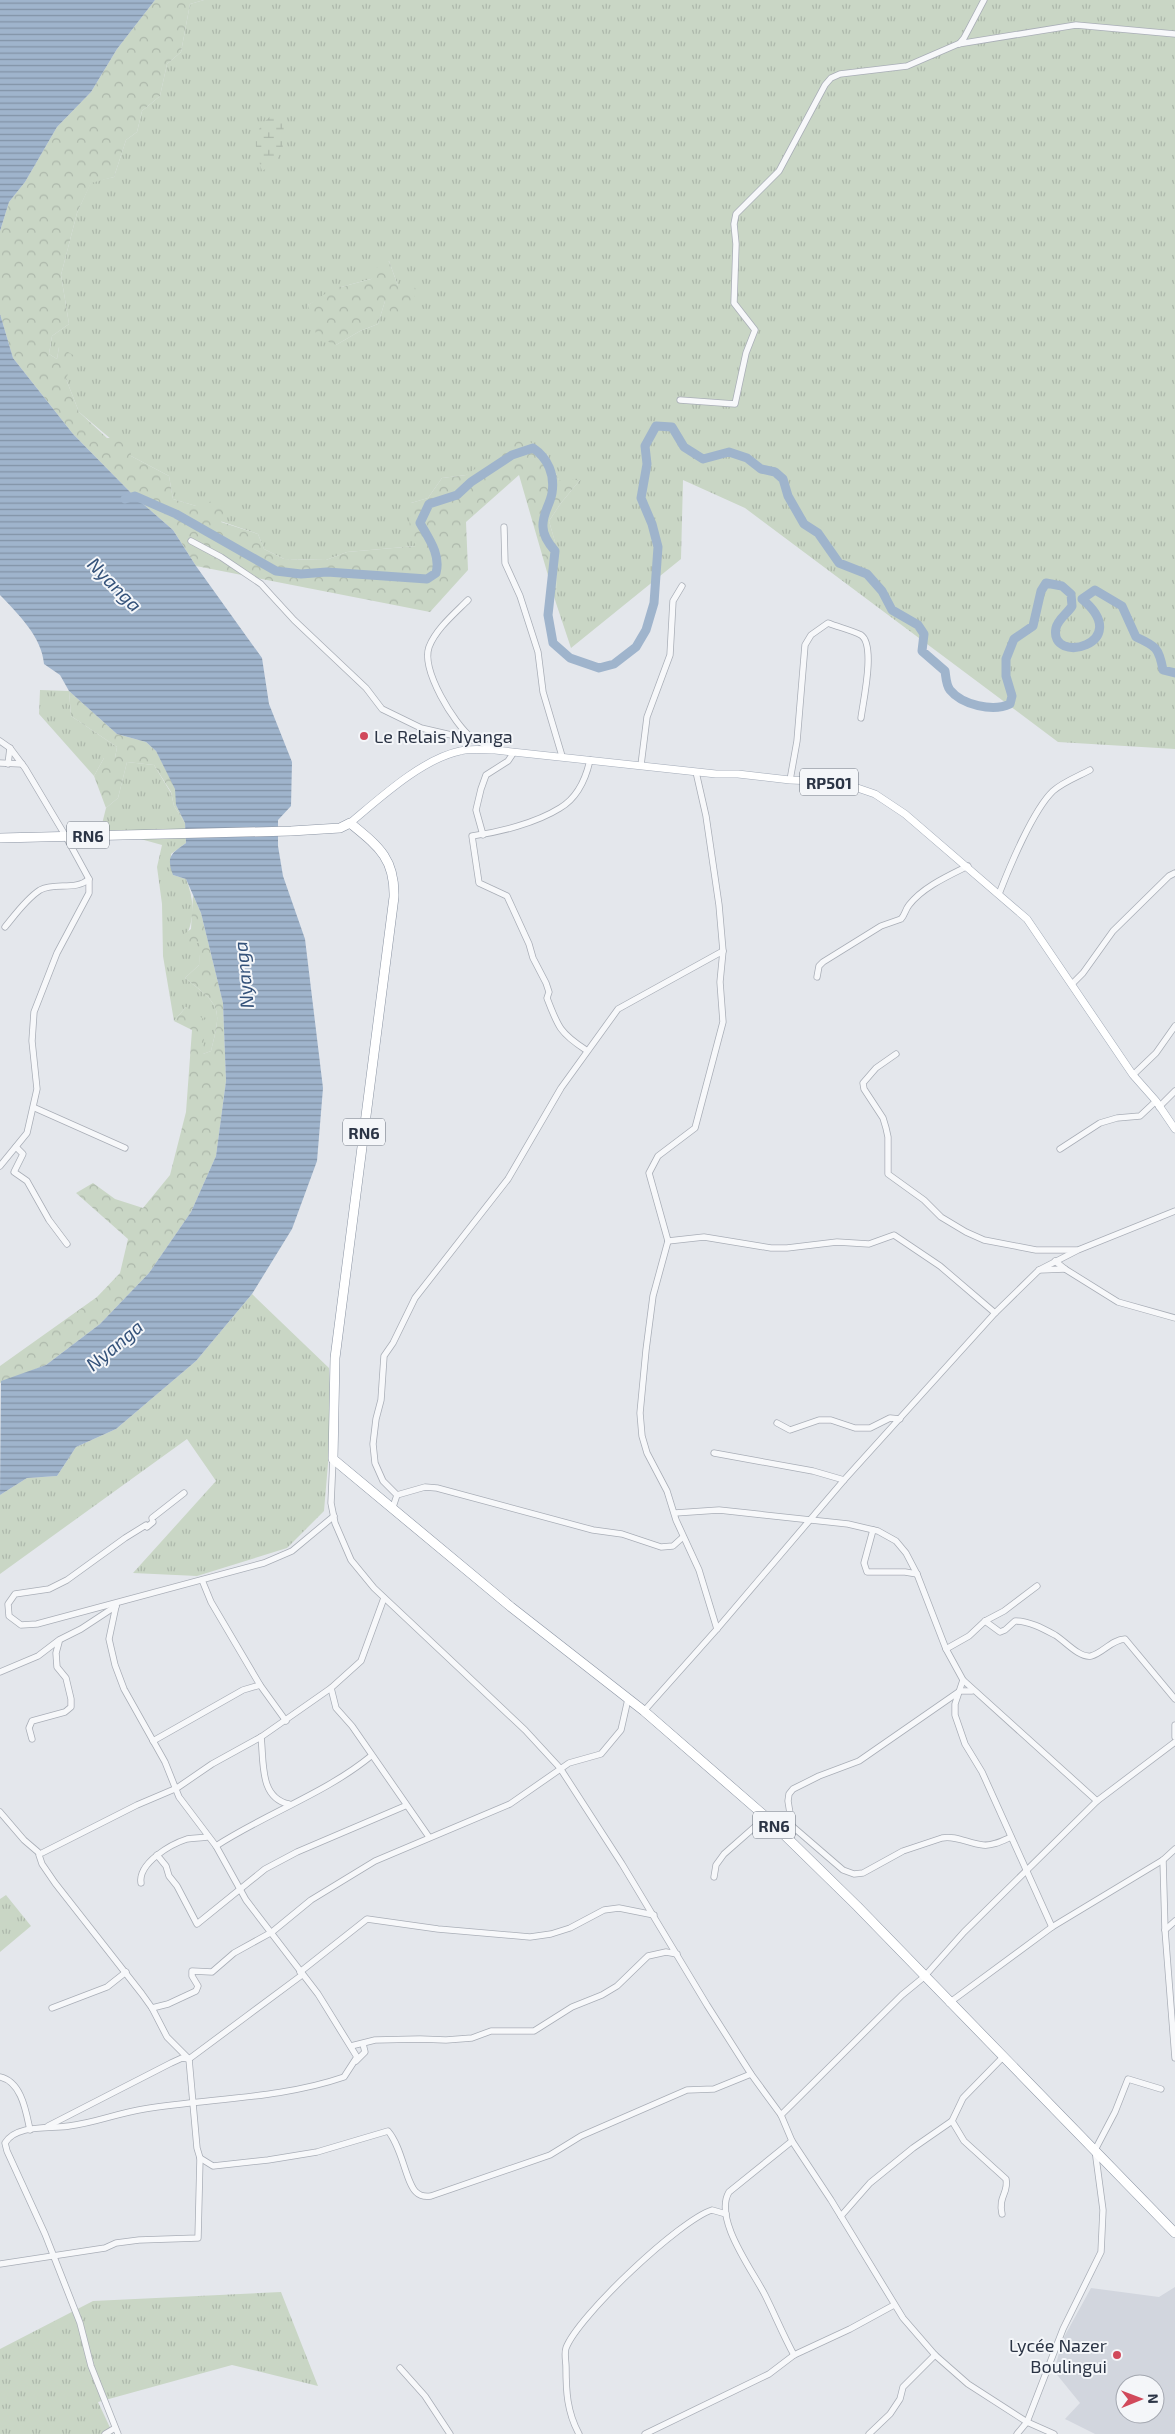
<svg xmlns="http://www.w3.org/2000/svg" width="1175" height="2434" font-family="'Exo 2',sans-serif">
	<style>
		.built { fill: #d2d6de; fill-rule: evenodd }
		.grass { fill: url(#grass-tufts); fill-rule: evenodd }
		.forest { fill: url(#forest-crowns) }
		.wetland { fill: url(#wetland-marsh) }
		.water { fill: url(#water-rules) }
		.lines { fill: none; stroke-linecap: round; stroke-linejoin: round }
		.river { stroke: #9fb4cc; stroke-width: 9 }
		.minor-casing { stroke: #a9aeb7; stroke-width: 7 }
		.major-casing { stroke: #a3abb8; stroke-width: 8 }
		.highway-casing { stroke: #8b94a3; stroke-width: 10 }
		.minor { stroke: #f7f8fa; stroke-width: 5.5 }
		.major { stroke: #fff; stroke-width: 7 }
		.highway { stroke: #fff; stroke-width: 9 }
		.poi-dot { fill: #d1495b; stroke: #f4f6f9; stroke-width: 2 }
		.labels { text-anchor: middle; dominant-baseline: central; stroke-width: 4; stroke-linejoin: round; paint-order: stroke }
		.shield { fill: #f4f6f9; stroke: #676e7b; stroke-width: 1 }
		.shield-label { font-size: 16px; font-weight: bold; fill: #2b3445 }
		.poi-label { font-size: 18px; fill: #2b3445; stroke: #f4f6f9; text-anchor: start }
		.water-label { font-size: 19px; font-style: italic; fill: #34527a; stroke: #f4f6f9 }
	</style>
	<defs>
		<pattern id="grass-tufts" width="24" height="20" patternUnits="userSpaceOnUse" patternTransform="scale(1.25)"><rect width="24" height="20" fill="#c9d6c5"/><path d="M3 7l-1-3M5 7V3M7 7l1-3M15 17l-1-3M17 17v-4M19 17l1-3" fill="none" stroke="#adb8ab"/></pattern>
		<pattern id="forest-crowns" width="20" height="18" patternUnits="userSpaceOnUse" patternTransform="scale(1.25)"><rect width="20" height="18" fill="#c9d6c5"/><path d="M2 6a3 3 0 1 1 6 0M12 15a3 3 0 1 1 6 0" fill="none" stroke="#adb8ab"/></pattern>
		<pattern id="wetland-marsh" width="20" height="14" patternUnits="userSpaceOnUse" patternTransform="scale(1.25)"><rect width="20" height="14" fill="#c9d6c5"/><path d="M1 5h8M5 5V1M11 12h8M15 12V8" fill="none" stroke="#adb8ab"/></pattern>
		<pattern id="water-rules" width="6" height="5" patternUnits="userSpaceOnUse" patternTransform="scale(1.25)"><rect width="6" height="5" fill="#9fb4cc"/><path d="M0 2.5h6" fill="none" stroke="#8293a7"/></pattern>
	</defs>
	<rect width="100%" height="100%" fill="#e4e7ec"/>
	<path class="built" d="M1175 2287V2434H1095L1065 2419 1080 2403 1054 2371 1063 2339 1091 2288 1159 2297ZM1125 2384H1155V2414H1125Z"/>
	<g class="grass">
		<path d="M204 0H1175V749L1058 742 745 508 683 480 681 559 571 648 556 603 557 549 549 521 561 503 580 480H559L547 454 466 475 442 478 428 498 411 503 416 546 347 552 326 560 284 559 264 549 258 534 220 521 196 506 173 499 169 476 131 456 79 412 66 379 59 347 57 359 49 354 52 336 69 324 61 275 77 213 91 182 114 177 126 140 137 132 142 111 160 96 167 64 181 52 190 4ZM389 261 398 286 385 301 378 324 360 331 336 345 308 305 341 287 371 279Z"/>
		<path d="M40 690 69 691 71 716 117 747 115 758H104L94 776 39 714Z"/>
		<path d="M127 762 154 765 171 793 174 806 185 823 186 843 171 854 173 875 186 879C195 901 195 922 183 942L201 943 199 965 185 978C221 1006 222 1007 211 1051L203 1054 186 1007 174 1021 163 956 162 904 157 867 162 845 101 828 106 808 118 798Z"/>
		<path d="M252 1294 329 1368 331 1428 324 1511 287 1548 197 1576 133 1573 216 1481 187 1439 0 1574V1495L27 1478 57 1476 76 1447 116 1429 196 1361Z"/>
		<path d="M6 1895 31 1926 0 1952V1899Z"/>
		<path d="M281 2292 318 2386 232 2365 98 2402 113 2434H0V2349L93 2301Z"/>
	</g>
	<g class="forest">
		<path d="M155 0H204L190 4 181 52 167 64 160 96 142 111 137 132 126 140 114 177 91 183 77 213 61 275 69 324 52 336 49 354 57 359 59 347 75 356 66 379 79 412 107 438H130L131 456 169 476 173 499 196 506 219 499 230 511 221 522 258 534 264 549 284 559 326 560 347 552 416 546 409 532 411 503 428 498 442 478 466 475 523 437 547 454 559 480H580L561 503 549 521 557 549 556 603 519 475 466 522 468 570 430 612 196 566 173 530 134 496 73 434 13 358 0 314V231L9 202 25 182 57 127 91 92 117 49Z"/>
		<path d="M389 261 398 286 407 283 418 290 406 312 391 313 385 301 378 324 360 331 336 345 317 337 308 305 328 292 327 281 341 287 371 279 374 269Z"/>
		<path d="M69 691 117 734 146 742 156 751 176 789V805L185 823 174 806 171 792 154 765 127 762 118 798 106 808 94 776 104 758H115L117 747 71 716Z"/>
		<path d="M193 895 201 913 223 1003 226 1081 216 1156 191 1212 149 1273 100 1324 46 1365 0 1383V1366L97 1297 120 1273 128 1239 76 1193 93 1183 115 1199 143 1208 170 1175 186 1112 192 1030 174 1021 186 1007 205 1020 203 1054 211 1051C222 1007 221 1006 185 978L199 965 200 943H183V935L191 929Z"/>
	</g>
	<path class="wetland" d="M273 114 283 120C285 144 285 158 262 171 254 144 250 133 273 114Z"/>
	<g class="water">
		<path d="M0 0H155L117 49 91 92 57 127 25 182 9 202 0 231Z"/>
		<path d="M0 314 13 358 73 434 134 496 173 530 196 566 262 658 269 704 292 762 291 806 278 820V846L283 876 305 939 323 1088 317 1161 292 1229 252 1294 196 1361 116 1429 76 1447 57 1476 27 1478 0 1495 1 1381 46 1365 100 1324 149 1273 191 1212 216 1156 226 1081 223 1003 201 913 186 879 173 875C166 856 171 854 186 843L185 823 176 805 175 789 156 751 146 742 117 734 69 691 60 675 44 664C42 637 18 614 0 595Z"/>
	</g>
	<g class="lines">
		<path class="river" d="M125 499 135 496 176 514 276 571 301 574 327 572 427 579 436 573C441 555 429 539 420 523L429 504 457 495 471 482 512 455 533 448C548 458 555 475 552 493 550 505 542 514 543 527 543 536 549 544 555 551L548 615 553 643 570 658 599 668 614 664 636 647 646 630 654 603 658 547 652 524 641 498 647 464 645 446 656 426 672 427 684 447 703 459 729 452 747 458 761 469 775 472 783 479 788 496 804 524 818 533 839 563 867 574 882 591 892 610 918 625 924 634 922 651 945 671C946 677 946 685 950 690 962 705 993 712 1010 704L1012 696 1006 676V659L1014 639 1033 626 1041 591 1046 583 1062 586 1071 594 1072 606C1067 614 1058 619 1056 628 1048 666 1136 644 1082 599L1095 590 1122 606 1136 637C1156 646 1159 648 1163 670L1175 673"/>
		<g class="minor-casing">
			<g id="minor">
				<path d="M959 44 964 38 984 0"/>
				<path d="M680 400 735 404 746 353 755 330 734 303 736 244 734 224 736 214 779 171 825 85 831 78 840 74 907 66 958 44 1076 25 1175 34"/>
				<path d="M504 527 505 563 520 596 538 652 543 692 562 756"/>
				<path d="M191 541 221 557 261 584 294 620 366 688 382 709 421 728 473 740"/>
				<path d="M468 600C454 614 436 629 429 647 421 670 454 724 472 738 478 743 488 744 495 750"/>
				<path d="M0 741 10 748 25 768 65 835 89 879V893L57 953 34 1012 32 1041 37 1089 27 1133 0 1166"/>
				<path d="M0 763 22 764"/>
				<path d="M8 764 10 748"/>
				<path d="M641 765 647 717 670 655 673 601 682 586"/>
				<path d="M696 772 706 816 719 905 723 951 720 982 723 1022 695 1128 658 1156 649 1173 668 1241 653 1296 646 1350 640 1413 642 1436 647 1453 667 1491 676 1520 699 1570 717 1629"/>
				<path d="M790 780 797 741 805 645 811 635 828 623C838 627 851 630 861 635 876 645 863 702 861 718"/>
				<path d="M483 835 476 810 481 789 486 775 508 761 514 752"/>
				<path d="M999 894C1009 868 1033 810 1053 791 1063 782 1079 776 1090 770"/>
				<path d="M5 927C15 915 26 899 40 890 55 882 76 891 89 879"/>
				<path d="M817 977 819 966 823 962 881 926 901 919C905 915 905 910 909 905 923 887 948 876 968 866"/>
				<path d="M1072 984 1083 973 1113 931 1169 876 1175 873"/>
				<path d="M586 1050C560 1033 558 1027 547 998L549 992 546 983 533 958 529 944 507 896 479 883 472 836C500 832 536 823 560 808 577 798 586 778 590 760"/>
				<path d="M896 1054 876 1068 863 1083 864 1089 883 1118 886 1128 888 1137V1174L924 1200 941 1217 966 1232 984 1240 1036 1250H1076"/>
				<path d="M1133 1075 1156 1053 1175 1026"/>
				<path d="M1159 1107 1175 1091"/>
				<path d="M35 1108 125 1148"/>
				<path d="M16 1147 23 1154 14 1172 27 1181 49 1220 67 1244"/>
				<path d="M1060 1149 1100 1123 1117 1118 1140 1116 1156 1101"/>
				<path d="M668 1241 704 1237 771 1248H787L837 1242 869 1244 894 1235 940 1266 995 1313"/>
				<path d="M1055 1261 1065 1269 1118 1302 1175 1318"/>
				<path d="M1039 1270 1065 1269"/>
				<path d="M777 1423 790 1430 819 1420H831L855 1428H870L890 1418 900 1419"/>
				<path d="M714 1453 813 1471 844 1480"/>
				<path d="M333 1459 331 1503 335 1523 351 1560 374 1588 525 1730 560 1768 622 1864 707 2005 751 2074 781 2115 792 2141 831 2200 903 2318 935 2355 968 2384 1027 2422 1054 2434"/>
				<path d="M184 1493 152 1518 153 1522 147 1527 146 1525 125 1538 67 1580 49 1589 15 1594 8 1604 9 1616 21 1625 37 1624 264 1563 292 1551 334 1516"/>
				<path d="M397 1495 383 1481 375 1463 373 1444 376 1419 381 1400 384 1356 393 1343 415 1298 508 1179 561 1088 618 1009 723 951"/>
				<path d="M393 1507 397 1495 425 1487 437 1488 593 1530 622 1534 661 1547 673 1546 683 1537"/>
				<path d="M675 1513 719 1510 848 1524 878 1531 896 1541 906 1553 917 1574 946 1649 963 1680 1097 1801"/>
				<path d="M873 1530 864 1563 867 1572H905L917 1574"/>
				<path d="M202 1580 211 1602 260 1685 286 1721"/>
				<path d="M384 1598 361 1661 331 1688 336 1708 352 1726 429 1837"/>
				<path d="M116 1606 109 1639 115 1665 124 1689 165 1762 179 1797 216 1846 246 1900 318 1994 357 2057 344 2077C280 2099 210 2098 144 2109 118 2113 95 2123 69 2126 51 2129 16 2124 5 2143L7 2151 45 2234 80 2323 91 2366 118 2434"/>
				<path d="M985 1621 1000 1632 1005 1630 1015 1621C1029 1621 1042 1628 1055 1635 1065 1641 1079 1658 1091 1656 1103 1653 1111 1640 1125 1639L1175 1699"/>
				<path d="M946 1649 969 1636 985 1621 1004 1611 1037 1586"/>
				<path d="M0 1672 38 1656 59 1640 81 1629 116 1606"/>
				<path d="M963 1680 955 1704V1715L965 1744 982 1772 1052 1927"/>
				<path d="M644 1711 717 1629 844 1480 995 1313 1039 1270 1078 1250 1175 1211"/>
				<path d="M1175 1725V1737"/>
				<path d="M261 1737C264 1761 259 1798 289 1804"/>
				<path d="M32 1739 29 1728 32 1721 65 1712 71 1707V1699L66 1678 57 1667 56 1653 59 1642"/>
				<path d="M153 1741 243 1690 260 1685"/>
				<path d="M0 1812 24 1840 38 1852"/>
				<path d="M792 1826 843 1870 854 1874 863 1873 903 1851 942 1838C956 1835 969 1844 983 1845 993 1846 1002 1841 1011 1837"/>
				<path d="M790 1841 793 1832 788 1801 789 1794 793 1789 819 1776 859 1761 960 1691H972"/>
				<path d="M216 1846C265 1814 326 1793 371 1756"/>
				<path d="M42 1853 137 1805 177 1788 212 1764 261 1737 331 1688"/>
				<path d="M39 1855 42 1864 55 1883 142 1994 152 2008 167 2037 189 2059"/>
				<path d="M157 1855 166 1866 169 1876 177 1886 197 1924 265 1869 297 1852 405 1806"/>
				<path d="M1163 1860 1165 1930 1175 2058"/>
				<path d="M714 1877 716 1865 724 1854 766 1817"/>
				<path d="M141 1883C138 1863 171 1844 187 1839 193 1838 201 1838 207 1837"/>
				<path d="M1165 1930 1175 1921"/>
				<path d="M300 1972 367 1919 438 1929 530 1937 551 1934 570 1928 604 1910 619 1908 654 1915"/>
				<path d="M949 2003 1052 1927 1163 1860 1175 1849"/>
				<path d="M52 2008 107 1987 126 1972"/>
				<path d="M152 2008 168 2004 196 1991 198 1986 192 1976V1971L212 1972 234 1953 272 1932 311 1900 375 1861 510 1804 569 1763 601 1754 621 1730 628 1699"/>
				<path d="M351 2046 375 2040 420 2039 446 2040 472 2038 491 2031H534L572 2007 602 1995 617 1986 648 1956 666 1952 677 1954"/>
				<path d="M356 2061 365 2052 363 2044"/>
				<path d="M0 2077C22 2082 26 2112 30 2130"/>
				<path d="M781 2115 902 1995 924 1977 964 1932 1097 1801 1175 1742"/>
				<path d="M952 2121 964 2141 1006 2179C1009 2193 998 2196 1002 2214"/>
				<path d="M48 2126 171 2063 182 2058 189 2059"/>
				<path d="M792 2141 729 2192C713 2219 753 2271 765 2295 775 2315 783 2335 794 2355L850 2329 894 2305"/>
				<path d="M200 2158 213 2166 268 2160 317 2152 388 2131C402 2147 406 2183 416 2192 420 2196 425 2197 431 2196L550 2155 581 2136 687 2090 714 2089 751 2074"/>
				<path d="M841 2216 870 2183 913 2148 952 2121 963 2098 1003 2057"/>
				<path d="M0 2264 105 2248 116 2243 139 2240 198 2238 200 2158 197 2148 189 2059C227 2031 264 2003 302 1975"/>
				<path d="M400 2368 425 2396 450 2434"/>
				<path d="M105 2434 115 2428"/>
				<path d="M579 2434C567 2412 566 2391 566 2367 566 2361 564 2354 566 2348 578 2316 680 2220 712 2210L726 2214"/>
				<path d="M645 2434 769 2374 794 2355"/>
				<path d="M869 2434 890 2414 900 2399 903 2387 935 2355"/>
				<path d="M1017 2434 1027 2422 1063 2329 1101 2252 1103 2210 1095 2150 1115 2112 1128 2079 1161 2089"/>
			</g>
		</g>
		<g class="major-casing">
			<path id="major" d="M350 823C380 798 422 759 460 751 471 748 484 750 495 750L716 774H738L790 780 840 782 875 794 905 814 1027 919 1133 1075 1156 1101 1175 1129"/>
		</g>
		<g class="highway-casing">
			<path id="highway" d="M0 838 291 831 340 828 350 823C378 846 395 858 394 897L335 1358 333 1459 511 1607 644 1711 766 1817 857 1906 1175 2233"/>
		</g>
		<use href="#minor" class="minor"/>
		<use href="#major" class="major"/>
		<use href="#highway" class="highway"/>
	</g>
	<g class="poi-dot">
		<circle cx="364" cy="736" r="5"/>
		<circle cx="1117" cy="2355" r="5"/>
	</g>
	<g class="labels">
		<g class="shield">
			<rect x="800" y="768.5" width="58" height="27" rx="4"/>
			<rect x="67" y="821.5" width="42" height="27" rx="4"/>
			<rect x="343" y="1118.5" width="42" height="27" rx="4"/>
			<rect x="753" y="1811.5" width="42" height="27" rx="4"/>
		</g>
		<g class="shield-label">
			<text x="829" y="782">RP501</text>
			<text x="88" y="835">RN6</text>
			<text x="364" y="1132">RN6</text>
			<text x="774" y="1825">RN6</text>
		</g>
		<g class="poi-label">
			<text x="374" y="736">Le Relais Nyanga</text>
			<text x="1107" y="2345" text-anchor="end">Lycée Nazer<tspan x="1107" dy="21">Boulingui</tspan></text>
		</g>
		<g class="water-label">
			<text transform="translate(115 584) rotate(45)">Nyanga</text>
			<text transform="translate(243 975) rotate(-96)">Nyanga</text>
			<text transform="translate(114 1345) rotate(-40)">Nyanga</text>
		</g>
	</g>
	<g transform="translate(1140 2399) rotate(89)"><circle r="24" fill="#f4f6f9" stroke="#a4a8b1"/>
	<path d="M0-4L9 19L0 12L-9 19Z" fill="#d1495b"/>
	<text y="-8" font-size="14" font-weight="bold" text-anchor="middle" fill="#2b3445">N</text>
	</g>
</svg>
